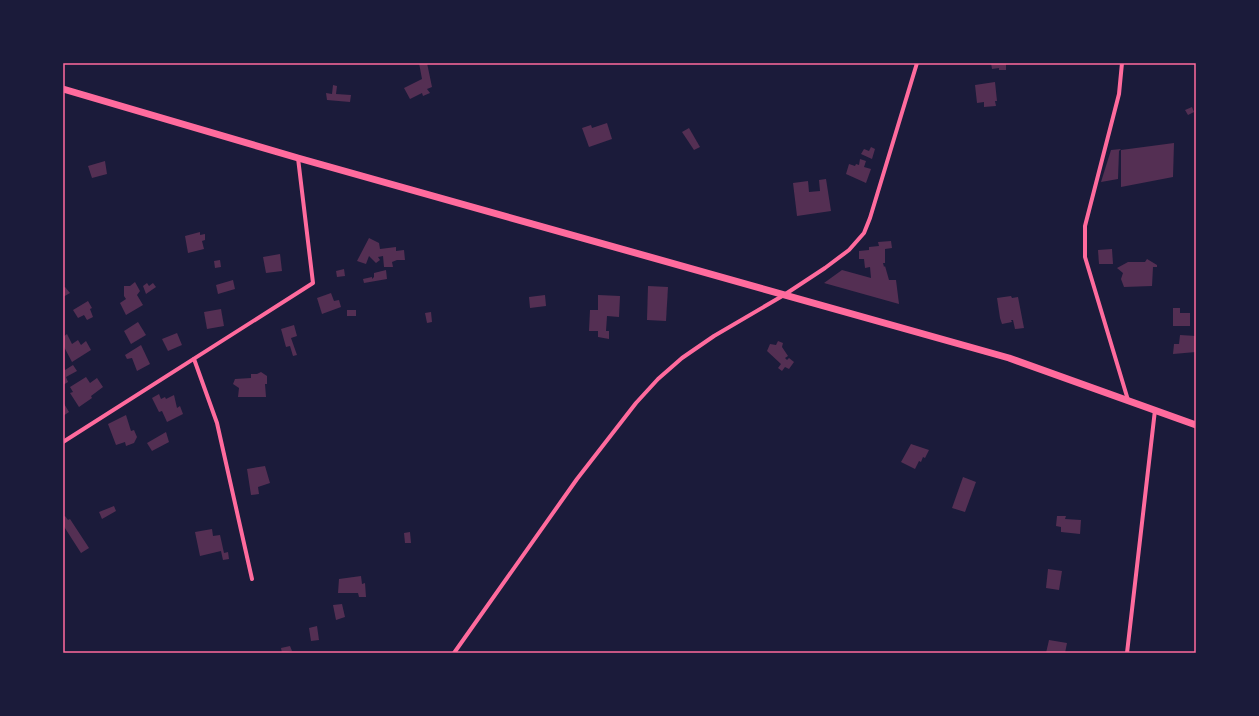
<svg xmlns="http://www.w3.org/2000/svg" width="1259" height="716" font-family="'Space Grotesk',sans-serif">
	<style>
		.building { fill: #542f53 }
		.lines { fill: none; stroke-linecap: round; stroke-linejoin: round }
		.minor { stroke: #ff6b9d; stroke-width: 4 }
		.secondary { stroke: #ff6b9d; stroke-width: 7 }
		.neatline { fill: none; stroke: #ff6b9d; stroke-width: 1.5 }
	</style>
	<rect width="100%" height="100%" fill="#1b1b3a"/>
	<g class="building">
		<path d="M419 63H427L432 87 427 89 430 93 423 96 422 93 410 99 404 88 422 79Z"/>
		<path d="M991 63H1006V70H999V68L992 69Z"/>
		<path d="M995 82 997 101H995L996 106 984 107V102L977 103 975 85Z"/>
		<path d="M333 85 337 86 336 94 351 95 350 102 327 100 326 93 332 94Z"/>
		<path d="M1192 107 1194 112 1188 115 1185 110Z"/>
		<path d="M607 123 612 139 589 147 582 128 591 125 592 128Z"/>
		<path d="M689 128 700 147 694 150 682 132Z"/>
		<path d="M1174 143 1173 177 1121 187V150Z"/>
		<path d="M871 147 875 149 872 159 861 154 864 149 869 151Z"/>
		<path d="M1121 149 1119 151 1118 179 1101 182 1111 150Z"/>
		<path d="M860 159 866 161 864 167 871 169 866 183 846 174 849 164 855 166 856 164 859 165Z"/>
		<path d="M105 161 107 174 92 178 88 166Z"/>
		<path d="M826 179 831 211 797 216 793 183 808 181 809 192 820 191 819 180Z"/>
		<path d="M200 232V235L205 234V240L202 241 204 249 188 253 185 236Z"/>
		<path d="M369 238 379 243 380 249 396 247V251L404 250 405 260H397L392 262 393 267H384L383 256 378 257 380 260 376 263 369 256 366 264 357 261Z"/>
		<path d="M891 241 892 248 885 249V263H883L884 267 885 266 889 280H896L899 304 824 283 842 270 871 278 870 267 865 268 864 259H859V251L869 250V247L879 246 878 242Z"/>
		<path d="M1112 249 1113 264H1099L1098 250Z"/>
		<path d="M280 254 282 271 266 273 263 257Z"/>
		<path d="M1147 259 1157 265V267H1153L1152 286 1124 287 1121 279 1123 273 1117 268 1128 262H1145Z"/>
		<path d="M220 260 221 267 215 268 214 261Z"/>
		<path d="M344 269 345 276 337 277 336 271Z"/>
		<path d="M386 270 387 279 364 283 363 279 372 277V279L374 277V273Z"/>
		<path d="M233 280 235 289 218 294 216 285Z"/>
		<path d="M135 282 140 291 137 295 143 305 126 315 120 303 126 299 124 296V286H130Z"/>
		<path d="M147 283 149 286 153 283 156 287 146 294 143 286Z"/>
		<path d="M648 286 668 287 666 321 647 320Z"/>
		<path d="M65 287 70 293 63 297V288Z"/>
		<path d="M331 293 334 301 339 300 341 307 322 314 317 298Z"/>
		<path d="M545 295 546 306 530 308 529 297Z"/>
		<path d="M598 295 620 296 619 317 607 316 606 331H609V339L598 337V331H589L590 310H598Z"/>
		<path d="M1011 296 1012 298 1018 297 1024 328 1015 329 1013 320H1011L1012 322 1002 324 1000 318 997 298Z"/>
		<path d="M88 301 92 308 90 309 93 317 87 320 84 315 78 318 73 310Z"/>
		<path d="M1173 308H1180V313H1190V326H1173Z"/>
		<path d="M221 309 224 326 207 329 204 312Z"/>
		<rect x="347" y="310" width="9" height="6"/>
		<path d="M431 312 432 322 427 323 425 313Z"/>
		<path d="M138 322 146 335 131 344 124 331Z"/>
		<path d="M294 325 297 336 291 338 297 355 293 356 290 346 286 347 281 329Z"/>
		<path d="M177 333 182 345 168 351 162 339Z"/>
		<path d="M67 334 72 344 78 340 81 345 86 341 91 350 72 362 63 345V337Z"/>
		<path d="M1180 335 1196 336V352L1173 354 1174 344H1179Z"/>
		<path d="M778 341 783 343 782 347 788 356 785 358 787 360 789 358 794 362 789 369 785 367 782 371 778 368 781 364 767 351 770 344 776 345Z"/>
		<path d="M141 345 150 364 137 371 132 358 127 359 125 355Z"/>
		<path d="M63 365 65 370 73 365 77 371 66 377 68 382 63 385Z"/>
		<path d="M261 372 267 376V384H265L266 397H238L239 388 233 384 235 379 251 378V374H257Z"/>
		<path d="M86 377 90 383 97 378 103 387 91 396 92 398 79 407 70 393 73 392 70 387Z"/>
		<path d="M159 394 161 399 165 397 166 399 174 395 177 408 180 406 183 414 167 422 162 411 159 412 152 398Z"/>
		<path d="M63 402 69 412 63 416Z"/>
		<path d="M126 415 131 431 134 430 137 437 134 443 126 446 125 442 116 445 108 424Z"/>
		<path d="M166 432 169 442 152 451 147 443Z"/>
		<path d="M911 444 929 450 925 458 923 457 921 462 919 461 915 469 901 462Z"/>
		<path d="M265 466 270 483 258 487 259 494 251 495 247 469Z"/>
		<path d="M963 477 976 482 965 512 952 508Z"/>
		<path d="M114 506 116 511 102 519 99 512Z"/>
		<path d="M65 516 68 520 70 519 89 548 81 553 63 525V517Z"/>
		<path d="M1057 516H1066L1065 519 1081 520 1080 534 1061 532V527L1056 526Z"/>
		<path d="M212 529 213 536 220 535 224 553 228 552 229 559 223 560 221 551 200 556 195 532Z"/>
		<path d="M410 532 411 543H405L404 533Z"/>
		<path d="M1048 569 1062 571 1059 590 1046 588Z"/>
		<path d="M361 576 362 584 365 583 366 597H359L358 593H338L339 579Z"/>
		<path d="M342 604 345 617 336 620 333 605Z"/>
		<path d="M317 626 319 640 311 641 309 628Z"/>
		<path d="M1049 640 1067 643 1065 653H1046Z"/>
		<path d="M290 646 292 651 282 653 281 648Z"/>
	</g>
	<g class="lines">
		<g class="minor">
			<path d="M1122 63 1119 94 1085 226V257L1128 400"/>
			<path d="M194 359 217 423 252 579"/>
			<path d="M63 442 313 283 298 158"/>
			<path d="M454 653 577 479 636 403 658 379 682 358 714 336 784 295 825 268 849 250 864 233 870 218 917 63"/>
			<path d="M1127 653 1155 410"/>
		</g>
		<path class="secondary" d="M63 89 298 158 1009 358 1196 425"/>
	</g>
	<rect width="1259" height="716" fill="none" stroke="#1b1b3a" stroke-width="128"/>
	<rect x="64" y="64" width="1131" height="588" class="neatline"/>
</svg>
